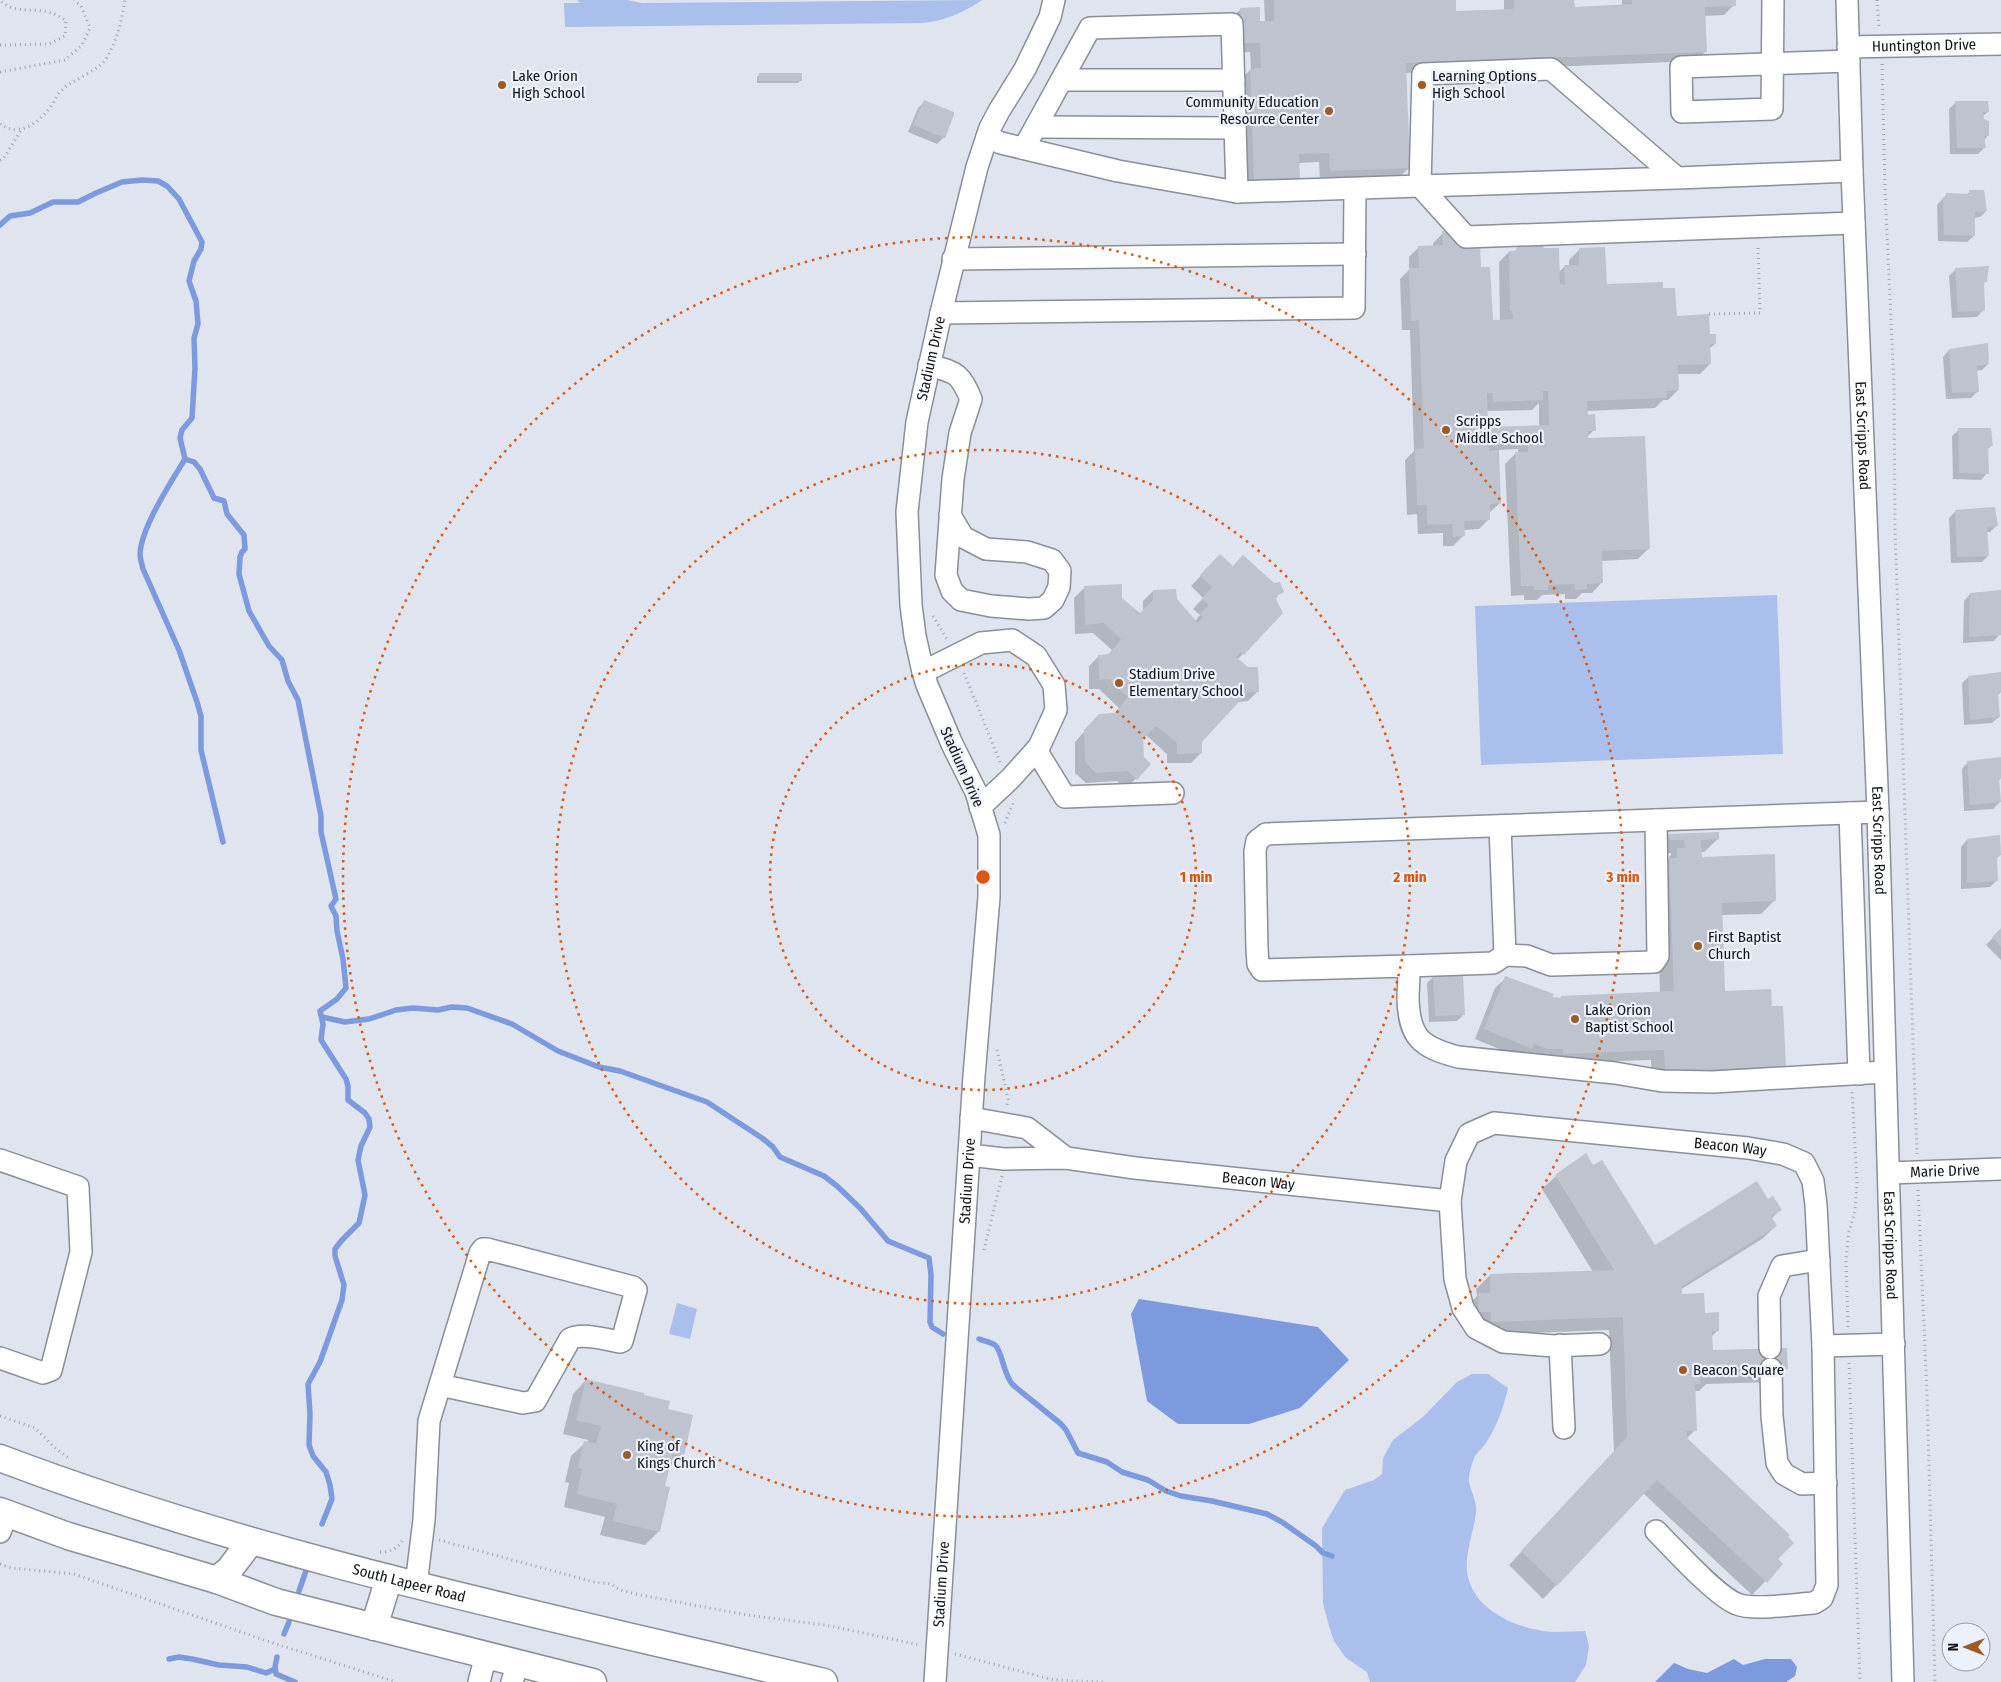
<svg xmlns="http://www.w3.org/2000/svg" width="2001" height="1682" font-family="'Fira Sans Condensed',sans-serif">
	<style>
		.green { fill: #abbfec }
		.water { fill: #7d9ade }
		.shadow { fill: #0003; fill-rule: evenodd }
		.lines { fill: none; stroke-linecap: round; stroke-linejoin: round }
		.stream { stroke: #7d9ade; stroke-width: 5.5 }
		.building { fill: #bfc3cd; fill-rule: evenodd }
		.minor-casing { stroke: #8a8e97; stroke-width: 24 }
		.major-casing { stroke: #8a8e97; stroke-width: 29 }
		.path { stroke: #a1a5ad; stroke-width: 3; stroke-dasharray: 1 4; stroke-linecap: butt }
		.minor { stroke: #fff; stroke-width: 21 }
		.major { stroke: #fff; stroke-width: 26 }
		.ring { fill: none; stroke: #dd560c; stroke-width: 2.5; stroke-dasharray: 2.5 5 }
		.poi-dot { fill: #9d5b27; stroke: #ecf1fb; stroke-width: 2 }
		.labels { text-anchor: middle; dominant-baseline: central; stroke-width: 4.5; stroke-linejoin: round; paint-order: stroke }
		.street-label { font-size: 15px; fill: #111316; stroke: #ecf1fb }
		.poi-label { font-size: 15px; fill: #111316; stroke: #ecf1fb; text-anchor: start }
		.centre { fill: #dd560c; stroke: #ecf1fb; stroke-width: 2.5 }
		.ring-label { font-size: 15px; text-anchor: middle; font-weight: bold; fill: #dd560c; stroke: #ecf1fb; stroke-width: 4.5; stroke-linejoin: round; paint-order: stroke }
	</style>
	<rect width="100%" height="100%" fill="#dfe4ee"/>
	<g class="green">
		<path d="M577 0H627L642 3 982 0C963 13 944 21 922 23L565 27 564 3H580Z"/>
		<path d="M1777 595 1783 754 1481 765 1475 606Z"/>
		<path d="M677 1303 697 1309 690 1339 669 1334Z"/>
		<path d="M1472 1374H1488L1508 1388C1504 1406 1497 1426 1487 1441 1484 1447 1478 1451 1475 1456 1472 1463 1468 1476 1469 1482 1471 1492 1477 1501 1476 1512 1474 1532 1465 1551 1467 1572 1472 1608 1511 1626 1543 1631 1557 1633 1572 1631 1585 1631L1589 1646 1586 1665 1575 1682H1370L1367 1672 1346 1658 1334 1641 1329 1626 1323 1603 1322 1528 1345 1490 1374 1480 1382 1474 1383 1458 1393 1440 1423 1417 1457 1382Z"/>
	</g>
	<g class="water">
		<path d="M1139 1299 1318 1327 1349 1360 1300 1408 1249 1424H1178L1147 1401 1131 1314Z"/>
		<path d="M1734 1659 1743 1665 1765 1659H1791L1797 1667 1795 1676 1786 1682H1655L1674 1663 1688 1669 1707 1673Z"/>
	</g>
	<g class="shadow">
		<path d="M1264 0H1455V12L1504 10V0H1573V8L1622 6V0H1734V5L1724 15 1704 16 1706 51 1696 61 1405 73 1409 168 1398 178 1320 181 1319 162 1298 163 1299 178 1289 188 1244 190 1240 80 1251 69 1250 52 1232 53 1230 19 1241 9 1259 23H1265Z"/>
		<path d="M760 74 801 80 798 83H757V77Z"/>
		<path d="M925 101 944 137 937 144 908 132 918 108Z"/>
		<path d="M1956 102 1988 112 1983 116 1988 135 1984 140 1985 147 1978 154H1950L1949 109Z"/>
		<path d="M1970 192 1986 211 1980 217 1974 218V236L1967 242 1938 241 1937 205 1946 195H1966Z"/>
		<path d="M1443 233 1456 248 1479 268 1492 322 1500 321 1499 262 1509 252H1514L1518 248 1558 273 1564 267 1569 266V260L1579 250 1605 286 1661 290 1675 317 1708 335 1715 344 1709 349 1710 364 1700 374H1677L1678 390 1668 400H1663L1655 408 1586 411V416L1594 430 1587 437 1648 549 1638 559 1601 561 1602 582 1592 593H1582L1576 599H1565V594L1542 595 1537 600H1524V595L1511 596 1505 464 1516 453H1518V449L1497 450 1500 503 1489 513V519L1479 529 1463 530V536L1453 546H1443V533L1418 534 1417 514 1407 515 1405 460 1414 451 1410 330H1402L1400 279 1409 270V257L1419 247 1433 246V243ZM1539 403V427L1487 428 1486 411 1532 410Z"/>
		<path d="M1956 269 1986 281 1983 284V310L1977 317 1952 318 1949 276Z"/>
		<path d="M1949 350 1988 364 1982 370 1976 371 1978 391 1971 398 1946 399 1943 357Z"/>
		<path d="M1959 430 1991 446 1987 450V473L1981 480 1953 479 1952 436Z"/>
		<path d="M1956 511 1996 526 1990 532H1986L1988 556 1982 562 1951 563 1949 518Z"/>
		<path d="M1211 565 1232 568 1282 591 1275 599 1282 613 1237 660 1258 691 1248 701 1238 702 1200 742 1201 753 1191 763H1167V754L1146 735 1142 739 1143 757 1149 764 1126 789 1117 781 1086 783 1075 773V742L1089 726 1114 714 1119 708 1099 689H1089V666L1099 656H1107L1112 650 1093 633 1075 634 1074 598 1084 588 1121 598 1140 615 1143 611V601L1153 591 1175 600 1195 621 1200 615 1193 609 1203 598 1191 586Z"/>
		<path d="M2001 591 2000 634 1994 641 1963 643 1964 601 1970 594Z"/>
		<path d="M2001 674V692L1997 696 1999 717 1992 723 1964 725 1962 683 1969 677Z"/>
		<path d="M2001 759V778L1998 781 2000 802 1993 809 1964 811 1962 769 1968 762Z"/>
		<path d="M1669 835 1718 839 1704 852H1701V859L1775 900 1761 914 1721 915 1724 992 1771 1007 1785 1066 1771 1080 1652 1084 1651 1060 1553 1063 1521 1058 1475 1039 1495 988 1506 978 1550 998 1559 999 1561 997 1660 993 1656 873 1671 855V853H1655V849Z"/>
		<path d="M1967 840 2001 854 1996 859 1997 880 1990 887 1961 889V847Z"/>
		<path d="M2001 929V960L1986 945Z"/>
		<path d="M1434 976 1464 1014 1457 1021 1429 1022 1427 983Z"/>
		<path d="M1556 1176 1654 1247 1768 1200 1780 1210 1771 1219 1776 1226 1762 1239 1680 1290 1681 1295 1703 1314 1718 1330 1711 1337 1712 1352 1786 1368 1773 1382 1706 1384 1699 1391H1694L1695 1430 1686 1439 1782 1564 1752 1595 1643 1493 1543 1599 1509 1565 1614 1452 1609 1330 1478 1335 1465 1308 1477 1296 1476 1289 1490 1275 1593 1272 1542 1189Z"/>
		<path d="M586 1380 642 1396 667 1410 682 1455 669 1469 664 1487 668 1488 658 1532 645 1545 600 1535 605 1517 564 1507 569 1483 565 1482 571 1456 585 1443H587L588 1440 563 1434 573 1394Z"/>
	</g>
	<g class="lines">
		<g class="stream">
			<path d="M0 225 10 216 30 213 53 202H78L96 193 122 182 142 180 158 181 167 186 179 199 202 242 201 249 194 261 189 281 196 301 198 324 194 338 195 368 192 418 182 430 180 438 185 459"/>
			<path d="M185 459 194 462 200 469 214 498 224 501 227 514 244 535 245 549 242 552 240 557 239 574 249 611 269 646 282 660 288 681 298 700 321 816V832L336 899 331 906 336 916 337 931 343 959 346 988 337 999 320 1011 323 1024 321 1040 346 1079 348 1086V1100L365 1113 369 1119 370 1127 361 1146 358 1160 365 1195 359 1223 342 1240 335 1249V1256L344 1285 342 1300 320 1362 308 1384 310 1414 309 1445 313 1456 326 1472 330 1485 332 1499 322 1524"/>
			<path d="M185 459C171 482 141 528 140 554 140 559 142 564 143 569L179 650 197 702 201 716V750L223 842"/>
			<path d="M322 1017 345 1022 369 1019 396 1010 413 1008 438 1010 452 1007 467 1008 512 1024 558 1051 599 1067 620 1071 707 1102 762 1138 773 1147 780 1157 824 1176 837 1186 860 1208 888 1241 929 1258 931 1275 930 1322 932 1327 943 1334"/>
			<path d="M979 1339C984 1341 990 1342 995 1345 1003 1352 1002 1372 1013 1385L1061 1424 1066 1430 1078 1453 1107 1462 1122 1472 1148 1480 1166 1491 1181 1496 1212 1501 1267 1514 1282 1522 1316 1546 1323 1553 1332 1556"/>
			<path d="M299 1591 308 1565"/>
			<path d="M284 1634 289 1622"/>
			<path d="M277 1657 275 1667 276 1674 295 1682"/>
			<path d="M169 1659 179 1657 192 1659 219 1665 247 1667 266 1673 275 1669"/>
		</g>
	</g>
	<g class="building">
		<path d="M1274 0H1456V11L1514 9V0H1574L1575 7 1632 4V0H1736V6L1705 7 1707 52 1406 63 1410 168 1330 171 1329 153 1299 154 1300 178 1254 180 1250 69 1261 68 1260 43H1241L1240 8 1260 7V21H1274Z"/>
		<rect x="759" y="73" width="43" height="8"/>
		<path d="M924 100 954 112V115L945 138 913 125Z"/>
		<path d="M1955 101H1988L1989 112H1983L1984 119 1989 121V136H1984L1986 148H1957Z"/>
		<path d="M1969 190H1984L1987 211 1975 212V236L1944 235 1943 197H1946V193L1969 194Z"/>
		<path d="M1442 231H1457L1458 247 1480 246 1481 267H1490L1493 320 1513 319 1512 311H1510L1509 251H1516L1517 247 1543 246 1544 248H1559L1560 284 1565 285 1564 265H1579V248L1605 247 1607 284 1663 282V288H1675L1677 316 1709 314 1710 334H1716V344H1710L1711 364 1678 365 1679 390 1666 391 1667 398 1587 401 1588 415 1595 414 1596 431H1588V438L1645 436 1650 549 1602 551 1603 583 1587 584V589L1575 590 1574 584 1548 585V590H1534V586H1521L1515 452H1528V440L1489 441V451L1499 450 1501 503 1490 504V520L1464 521 1465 536 1453 537 1452 524 1427 525V505H1417L1415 449 1424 448 1419 320 1411 321 1409 268H1419L1418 246 1443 245ZM1543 391H1548L1549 425 1488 427 1487 393H1492L1493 402 1543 400Z"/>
		<path d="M1989 266 1987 282H1984L1985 311 1958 312 1955 268Z"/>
		<path d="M1988 343 1989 364 1977 366 1979 392 1952 393 1949 349Z"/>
		<path d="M1958 428H1991L1993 446H1988L1989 474 1959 473Z"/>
		<path d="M1995 507 1998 526 1987 527 1989 556 1957 557 1955 510Z"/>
		<path d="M1220 554 1233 566 1243 555 1274 583 1280 582 1284 592 1275 597 1283 613 1244 655 1241 652 1236 657 1248 667H1258L1259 692H1248L1202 742V753L1177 754V743L1156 726 1143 739 1144 757 1151 764 1137 780 1128 771 1096 773 1085 762 1084 730 1099 714 1115 713 1128 697 1109 679 1099 680 1098 655 1109 654 1121 639 1104 623 1085 625 1084 586 1122 584V598L1140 613 1153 600V590L1176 589 1177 599 1198 623 1203 617 1200 614 1209 605 1202 599 1212 587 1200 575Z"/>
		<path d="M2001 590V635L1969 637 1970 593Z"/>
		<path d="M2001 672V692L1998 693 2000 717 1970 720 1968 676Z"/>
		<path d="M2001 757V778H1999L2001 802 1970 805 1967 761Z"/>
		<path d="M1719 832V839L1701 840 1702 857 1775 854 1776 901 1722 903 1725 991 1771 989 1772 1006H1783L1786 1067 1665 1071 1664 1050 1563 1054V1049H1548L1534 1044 1532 1049 1484 1029 1505 976 1554 994 1552 997 1561 998V996L1674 991 1669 858H1677V848H1685L1684 840H1669L1668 834Z"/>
		<path d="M2000 835 2001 855 1997 856 1998 881 1967 883V839Z"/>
		<path d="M2001 928V947L1992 937Z"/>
		<path d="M1463 974 1465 1015 1435 1016 1433 975Z"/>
		<path d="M1586 1153 1593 1165 1602 1160 1655 1245 1757 1181 1768 1199 1773 1196 1782 1210 1771 1216 1777 1226 1682 1286V1294L1704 1293 1705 1313 1719 1312V1331H1712L1713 1350 1787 1348 1788 1369 1714 1371V1378H1700L1701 1384H1695L1697 1431H1687V1438L1790 1535 1788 1537 1794 1543 1778 1559 1783 1564 1767 1583 1657 1480 1557 1586 1521 1551 1627 1437 1623 1317 1491 1322V1312H1479L1478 1293H1490V1274L1614 1270 1555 1175Z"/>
		<path d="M586 1379 644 1393V1395L670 1401 668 1409 693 1415 684 1456 673 1454 665 1486 670 1487 660 1532 613 1521 617 1504 577 1494 582 1469 578 1468 584 1441 596 1444 601 1426 576 1420Z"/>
	</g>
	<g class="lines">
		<g class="minor-casing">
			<g id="minor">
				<path d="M1773 0 1772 109 1682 112 1681 67 1849 61"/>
				<path id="s1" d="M1847 0 1852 171 1878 812 1903 1682"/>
				<path id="s2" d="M1848 47 2001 44"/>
				<path d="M1062 80H1234"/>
				<path d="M1037 127 1235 128"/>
				<path d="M987 137 1001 143 1118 171 1237 192 1420 186 1466 237 1854 223"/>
				<path d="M1024 148 1090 28 1232 24 1237 192"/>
				<path d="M1677 178 1420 186 1423 74 1551 69 1677 178 1852 171"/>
				<path d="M953 259 1355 254"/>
				<path d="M941 313 1354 308 1355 189"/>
				<path d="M929 365C957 373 959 372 971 399L960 433 953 479 946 575 952 591 961 600 991 606 1029 609 1044 608 1053 600 1059 587 1060 571 1052 560 1027 552 986 549 963 537 950 515"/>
				<path d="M923 672 981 643 1012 640 1036 656 1054 685 1056 710 1039 747 1010 779 980 807"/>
				<path d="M1036 750 1065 797 1173 793"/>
				<path d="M1878 812 1266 834 1257 841 1255 851 1257 949 1258 964 1262 970 1408 966C1410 977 1408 987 1408 998 1409 1038 1421 1047 1458 1057L1615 1073 1662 1081 1713 1082 1885 1072"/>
				<path d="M1850 813 1859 1074"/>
				<path d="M1500 826 1505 955"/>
				<path d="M1408 966 1493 963 1505 955 1527 956 1551 965 1654 962 1658 956 1656 820"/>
				<path d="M971 1118 1027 1128 1066 1158"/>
				<path id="s3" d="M969 1155 1004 1159 1066 1158 1135 1168 1450 1201"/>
				<path d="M0 1160 78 1187 81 1252 51 1370 43 1373 0 1358"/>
				<path id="s4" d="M1889 1173 2001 1169"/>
				<path id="s5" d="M1600 1344 1554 1346 1503 1342 1476 1328 1463 1308 1455 1279 1450 1201 1456 1161 1469 1134 1494 1123 1748 1148 1783 1154 1804 1163 1813 1181 1816 1205 1823 1346 1894 1344"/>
				<path d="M1560 1345 1564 1428"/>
				<path d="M1770 1348 1769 1296 1782 1266 1819 1260"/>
				<path d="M1771 1369 1772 1416 1777 1463 1784 1474 1802 1484 1826 1483"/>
				<path d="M1656 1531C1674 1549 1716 1596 1737 1604 1754 1611 1794 1604 1814 1603L1822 1598 1827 1585 1823 1346"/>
				<path d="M0 1532 7 1514"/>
				<path d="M416 1585 424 1520 429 1421 480 1253 483 1249H487L633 1287 636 1290 622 1341 620 1342C606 1340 583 1332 570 1339L535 1401 523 1403 440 1385"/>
				<path d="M479 1682 486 1655"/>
				<path d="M512 1682 518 1663"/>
				<path id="s6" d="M935 1682 974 1076 989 897V835L976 792 952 744 927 685 923 672 915 636 911 605 907 512 917 422 941 313 977 167 990 128 999 111 1025 69 1050 17 1054 0"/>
			</g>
		</g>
		<g class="major-casing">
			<g id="major">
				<path id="s7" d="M0 1458C266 1559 548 1616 824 1682"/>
				<path d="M0 1511 68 1536 217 1580 276 1602 593 1682"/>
				<path d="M217 1580 229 1570 251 1541"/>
				<path d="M374 1627 389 1578"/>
			</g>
		</g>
		<g class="path">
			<path d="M1877 0 1879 28"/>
			<path d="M0 45 49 44 65 36 66 20C61 18 56 14 51 13 34 7 14 15 0 0"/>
			<path d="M1882 64 1885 190 1894 386 1895 530 1917 1154"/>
			<path d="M0 72 65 60 82 45 90 28 81 6 74 0"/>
			<path d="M0 124C18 137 36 125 49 109 54 103 56 95 62 90 73 79 98 71 106 59 118 39 121 22 125 0"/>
			<path d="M0 160 4 158 21 130"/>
			<path d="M1709 314 1760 313 1758 245"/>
			<path d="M933 616 948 641"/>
			<path d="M964 673 1000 762"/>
			<path d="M1005 823 1013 803"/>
			<path d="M997 1050 1008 1099 1007 1105"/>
			<path d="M1918 1190 1927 1394 1935 1682"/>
			<path d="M984 1250 1002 1176"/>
			<path d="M1848 1327 1846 1259 1849 1232 1855 1211 1857 1183 1852 1092"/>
			<path d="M1849 1363 1860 1682"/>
			<path d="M0 1416 35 1428 54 1447 70 1459"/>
			<path d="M439 1540 594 1582 611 1584 620 1590 640 1595 747 1615 825 1625 920 1645"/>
			<path d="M380 1552C390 1552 397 1549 402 1541"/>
			<path d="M0 1564 12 1568 74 1574 270 1642 396 1682"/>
			<path d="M955 1654 1050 1679 1073 1681 1106 1682"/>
		</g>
		<use href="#minor" class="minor"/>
		<use href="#major" class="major"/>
	</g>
	<g class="ring">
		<circle cx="983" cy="877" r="213"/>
		<circle cx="983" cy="877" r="427"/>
		<circle cx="983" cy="877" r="640"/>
	</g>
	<g class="poi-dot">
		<circle cx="502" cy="85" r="5"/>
		<circle cx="1422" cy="85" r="5"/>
		<circle cx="1329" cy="111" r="5"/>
		<circle cx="1446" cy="430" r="5"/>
		<circle cx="1119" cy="683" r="5"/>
		<circle cx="1698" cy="946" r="5"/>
		<circle cx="1575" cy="1019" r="5"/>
		<circle cx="1683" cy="1370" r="5"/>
		<circle cx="627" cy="1455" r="5"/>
	</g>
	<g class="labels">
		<g class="street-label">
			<text stroke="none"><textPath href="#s2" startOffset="76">Huntington Drive</textPath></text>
			<text stroke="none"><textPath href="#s6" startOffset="1342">Stadium Drive</textPath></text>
			<text stroke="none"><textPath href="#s1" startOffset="436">East Scripps Road</textPath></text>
			<text transform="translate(962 767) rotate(66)">Stadium Drive</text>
			<text stroke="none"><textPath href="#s1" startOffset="841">East Scripps Road</textPath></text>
			<text stroke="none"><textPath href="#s5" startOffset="595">Beacon Way</textPath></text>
			<text stroke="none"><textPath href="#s4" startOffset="56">Marie Drive</textPath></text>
			<text stroke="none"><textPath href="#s6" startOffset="502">Stadium Drive</textPath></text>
			<text stroke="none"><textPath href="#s3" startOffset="291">Beacon Way</textPath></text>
			<text stroke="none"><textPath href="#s1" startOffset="1246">East Scripps Road</textPath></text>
			<text stroke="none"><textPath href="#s7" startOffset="428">South Lapeer Road</textPath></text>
			<text stroke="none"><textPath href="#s6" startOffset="98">Stadium Drive</textPath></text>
		</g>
		<g class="poi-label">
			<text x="512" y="76">Lake Orion<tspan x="512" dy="17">High School</tspan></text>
			<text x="1432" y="76">Learning Options<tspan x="1432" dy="17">High School</tspan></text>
			<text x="1319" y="102" text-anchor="end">Community Education<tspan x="1319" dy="17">Resource Center</tspan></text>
			<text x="1456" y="421">Scripps<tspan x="1456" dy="17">Middle School</tspan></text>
			<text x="1129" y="674">Stadium Drive<tspan x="1129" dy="17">Elementary School</tspan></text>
			<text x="1708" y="937">First Baptist<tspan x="1708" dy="17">Church</tspan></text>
			<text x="1585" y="1010">Lake Orion<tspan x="1585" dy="17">Baptist School</tspan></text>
			<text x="1693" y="1370">Beacon Square</text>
			<text x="637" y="1446">King of<tspan x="637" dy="17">Kings Church</tspan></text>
		</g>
	</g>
	<circle cx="983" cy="877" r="8" class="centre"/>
	<g class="ring-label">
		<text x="1196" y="882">1 min</text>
		<text x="1410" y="882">2 min</text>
		<text x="1623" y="882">3 min</text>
	</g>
	<g transform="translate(1966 1647) rotate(270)"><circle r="24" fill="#ecf1fb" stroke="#94989f"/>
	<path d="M0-4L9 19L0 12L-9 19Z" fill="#9d5b27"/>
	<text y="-8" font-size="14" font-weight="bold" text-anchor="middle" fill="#111316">N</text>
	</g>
</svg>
